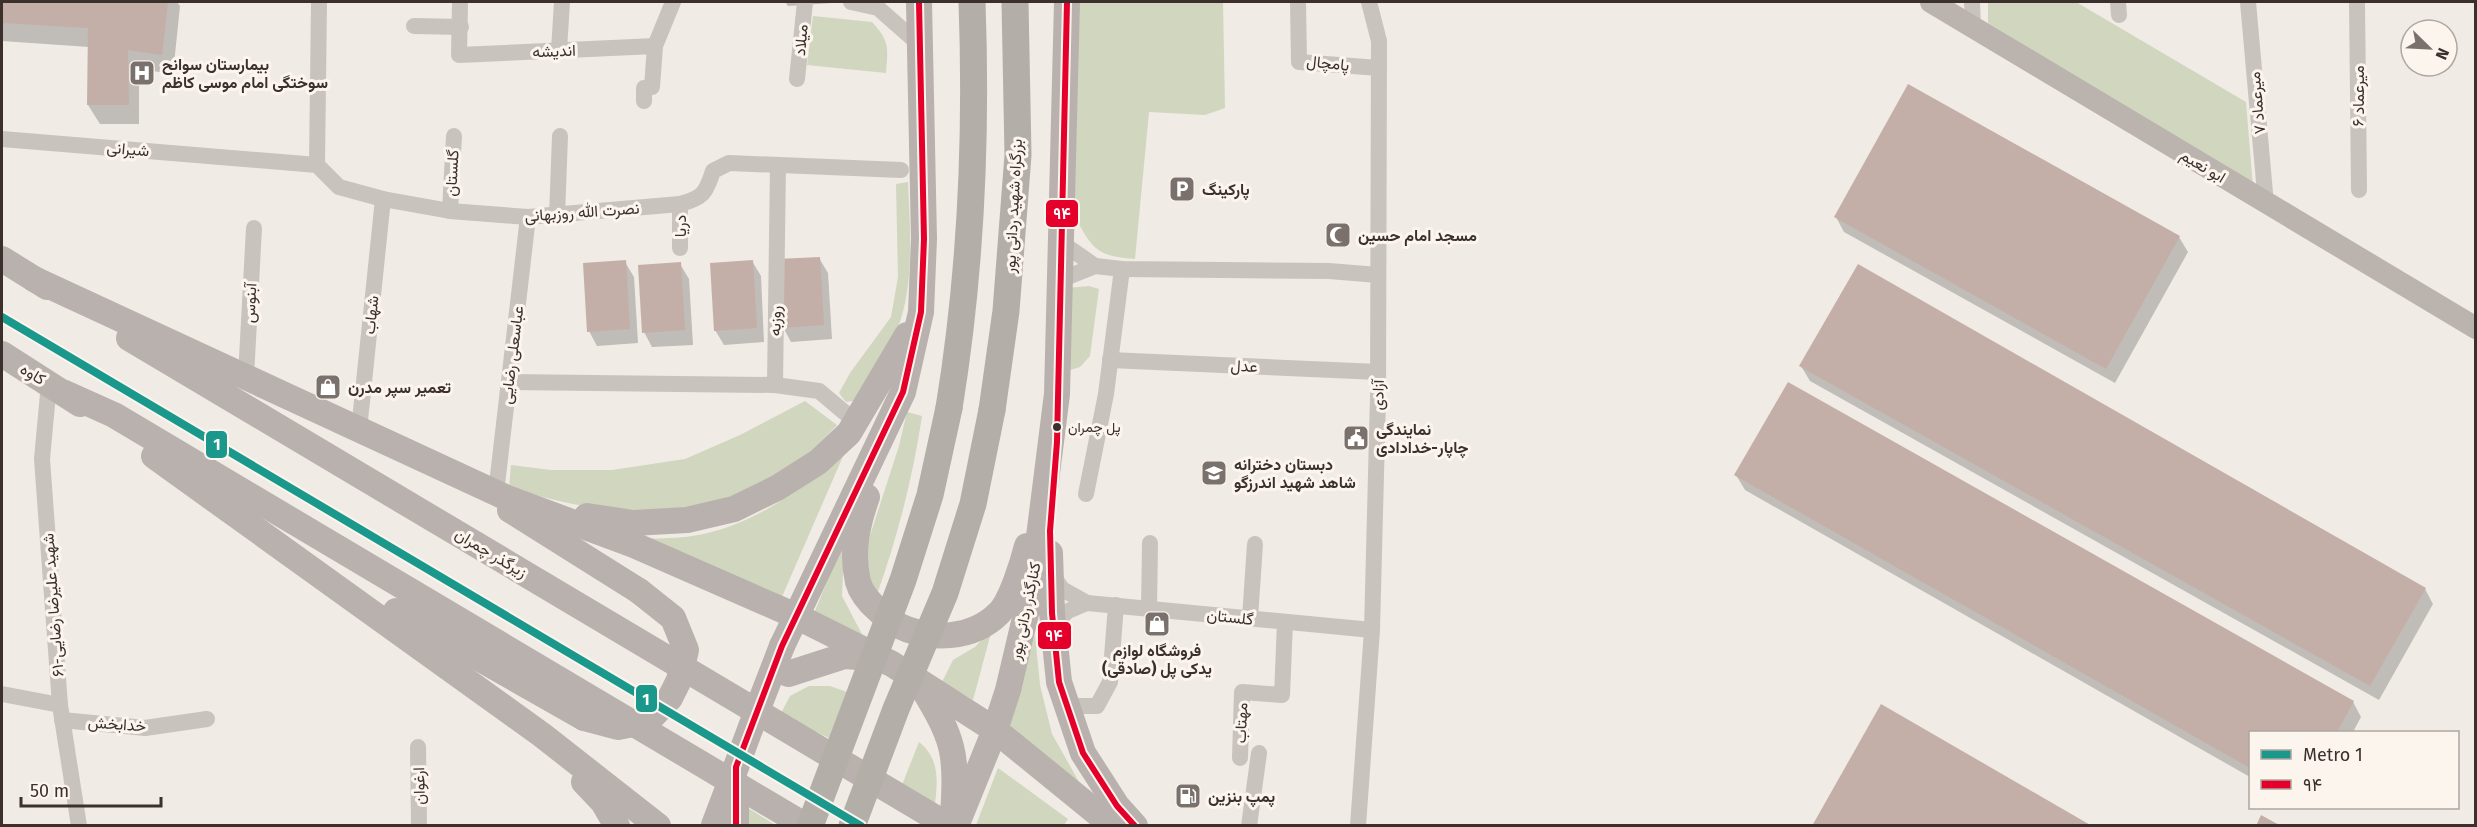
<svg xmlns="http://www.w3.org/2000/svg" width="2477" height="827" font-family="'Fira Sans',Vazirmatn,sans-serif">
	<style>
		.green { fill: #d1d6bf }
		.shadow { fill: #0003 }
		.building { fill: #c3afa7 }
		.lines { fill: none; stroke-linecap: round; stroke-linejoin: round }
		.minor { stroke: #c9c3be; stroke-width: 16 }
		.secondary { stroke: #bab3ae; stroke-width: 22 }
		.primary { stroke: #b8b1ad; stroke-width: 26 }
		.trunk { stroke: #b4aea8; stroke-width: 27 }
		.primary-bridge { stroke: #b8b1ad; stroke-width: 26 }
		.trunk-bridge { stroke: #b4aea8; stroke-width: 27 }
		.bus-1-casing { stroke: #fbf5ee; stroke-width: 10 }
		.bus-1 { stroke: #e4002b; stroke-width: 6 }
		.metro-1-casing { stroke: #fbf5ee; stroke-width: 12 }
		.metro-1 { stroke: #1a988c; stroke-width: 8 }
		.bus-dot { fill: #3b302b; stroke: #fbf5ee; stroke-width: 2 }
		.labels { text-anchor: middle; dominant-baseline: central; stroke-width: 6; stroke-linejoin: round; paint-order: stroke }
		.bus-label { font-size: 14px; fill: #3b302b; stroke: #fbf5ee; text-anchor: start }
		.street-label { font-size: 16px; fill: #3b302b; stroke: #fbf5ee }
		.poi-label { font-size: 16px; font-weight: bold; fill: #3b302b; stroke: #fbf5ee; text-anchor: start }
		.line-badge { stroke: #fbf5ee; stroke-width: 2 }
		.badge-label { font-size: 16px; text-anchor: middle; font-weight: bold; fill: #fff }
	</style>
	<rect width="100%" height="100%" fill="#f0ebe5"/>
	<g class="green">
		<path d="M1074 2H1223L1225 108 1205 115 1149 112 1135 259C1097 256 1093 250 1075 217Z"/>
		<path d="M1988 2H2076L2246 102 2253 187 1988 23Z"/>
		<path d="M813 16 872 22C890 41 888 49 886 73L807 65Z"/>
		<path d="M908 182C910 230 915 285 897 330 888 354 872 378 859 400L846 402 839 393 850 373 891 317 898 277 896 184Z"/>
		<path d="M1089 286 1099 289 1090 356 1080 367 1067 371 1068 288Z"/>
		<path d="M805 401 837 425C825 437 812 452 797 462 768 482 720 504 685 510 626 520 565 503 509 488L511 465 551 470H612L685 459 740 435Z"/>
		<path d="M907 412 922 416C913 477 897 539 876 597L867 577 864 554 899 446Z"/>
		<path d="M844 454 781 599 637 539C655 538 674 539 692 536 749 528 801 490 844 454Z"/>
		<path d="M851 522 843 574 842 596 865 640 813 616Z"/>
		<path d="M992 629 973 700 942 682 953 660 975 647Z"/>
		<path d="M1035 634 1040 685 1052 734 1083 789 1008 729Z"/>
		<path d="M809 686H830L847 692 829 738 780 715 790 696Z"/>
		<path d="M919 742C939 758 938 779 935 804L902 785Z"/>
		<path d="M998 768 1068 819 1064 825H976Z"/>
		<path d="M748 808 775 825 746 826Z"/>
	</g>
	<g class="shadow">
		<path d="M2 2H177L180 6 173 74 139 69V124H100L88 105 89 47 2 41Z"/>
		<path d="M785 2H832V3L788 6Z"/>
		<path d="M1909 86 2179 237 2188 252 2115 383 1844 232 1836 217Z"/>
		<path d="M819 258 828 273 832 339 791 342 783 327Z"/>
		<path d="M752 261 761 276 764 342 724 345 715 330Z"/>
		<path d="M625 262 634 277 638 343 597 346 589 331Z"/>
		<path d="M680 264 689 279 693 345 652 347 644 332Z"/>
		<path d="M1801 366 2425 589 2433 604 2379 700 1810 381Z"/>
		<path d="M1736 475 2353 702 2361 717 2353 732H2250V777L1745 490Z"/>
	</g>
	<g class="building">
		<path d="M2 2H168L162 55 128 50 129 105H87L88 28 2 23Z"/>
		<path d="M1908 84 2180 236 2106 369 1834 217Z"/>
		<path d="M820 257 824 325 781 328 777 259Z"/>
		<path d="M626 260 630 329 587 332 583 263Z"/>
		<path d="M753 260 757 328 714 331 710 263Z"/>
		<path d="M681 262 685 330 642 333 638 265Z"/>
		<path d="M1858 264 2426 588 2370 686 1799 366Z"/>
		<path d="M1788 382 2354 701 2337 732H2250V768L1734 475Z"/>
		<path d="M1881 704 2092 826H1812Z"/>
		<path d="M2261 815 2281 826H2256Z"/>
	</g>
	<g class="lines">
		<g class="minor">
			<path d="M460 2 459 55 655 46 673 2"/>
			<path d="M851 2 878 8 920 45"/>
			<path d="M1298 2 1299 62 1379 68"/>
			<path d="M1972 2 1973 27"/>
			<path d="M2118 2 2119 15"/>
			<path d="M2248 2 2266 204"/>
			<path d="M2357 2 2359 190"/>
			<path d="M414 26 461 27"/>
			<path d="M559 50 562 2"/>
			<path d="M797 79 805 2"/>
			<path d="M644 101V88L652 87 655 46"/>
			<path d="M2 139 317 165 339 187 383 199 450 211 528 217 680 204C703 198 706 193 713 171L729 163 901 170"/>
			<path d="M317 165 319 2"/>
			<path d="M778 165 775 385 819 391 856 422"/>
			<path d="M450 211 454 136"/>
			<path d="M557 216 560 136"/>
			<path d="M1062 243 1095 266"/>
			<path d="M680 248V204"/>
			<path d="M1060 280 1095 266 1122 269 1329 271 1378 275"/>
			<path d="M1110 360 1378 372"/>
			<path d="M246 377 254 228"/>
			<path d="M509 382 775 385"/>
			<path d="M49 383 42 459 60 705 79 826"/>
			<path d="M359 430 383 199"/>
			<path d="M496 493 528 217"/>
			<path d="M1086 494 1106 394 1122 269"/>
			<path d="M1051 572 1062 589 1087 603 1372 630"/>
			<path d="M1149 609 1150 543"/>
			<path d="M1250 618 1255 544"/>
			<path d="M1053 625 1068 611 1087 603"/>
			<path d="M2 694 60 705"/>
			<path d="M1067 706H1097L1110 682 1116 605"/>
			<path d="M62 720 145 728 207 719"/>
			<path d="M418 747 419 826"/>
			<path d="M1240 758 1242 692 1282 695 1285 622"/>
			<path d="M1249 826 1259 753"/>
			<path d="M1358 826 1372 630 1378 397 1379 41 1369 2"/>
		</g>
		<path class="secondary" d="M1931 2 2476 328"/>
		<g class="primary">
			<path d="M2 259 47 287"/>
			<path d="M34 279 507 498 634 545 796 616 892 664 995 730 1113 826"/>
			<path d="M129 338 949 826"/>
			<path d="M2 354 80 404"/>
			<path d="M65 393 114 415 806 826"/>
			<path d="M154 456 542 735 658 826"/>
			<path d="M867 497C857 525 851 552 858 582 861 593 871 604 879 611 885 616 891 622 897 625 930 641 972 640 999 613 1011 601 1023 562 1027 546"/>
			<path d="M510 510 639 591"/>
			<path d="M587 516 633 523 687 520 734 509 777 488 818 462 849 433 907 335"/>
			<path d="M1050 553 1052 613 1059 682 1083 753 1117 806 1135 826"/>
			<path d="M396 611 584 718"/>
			<path d="M782 646 903 392 921 312 924 239 919 2"/>
			<path d="M788 674 844 656 872 658"/>
			<path d="M922 687C953 738 958 753 953 813"/>
			<path d="M736 767 755 716"/>
			<path d="M584 782 603 802 617 826"/>
			<path d="M956 826 995 730 1008 690 1033 584 1057 394 1067 2"/>
		</g>
		<g class="trunk">
			<path d="M949 408C971 273 977 138 972 2"/>
			<path d="M992 410 1006 311 1018 155 1015 2"/>
		</g>
		<g class="primary-bridge">
			<path d="M755 716 782 646"/>
			<path d="M584 718 618 727 648 721 670 698 679 680 686 650 673 618 639 591"/>
			<path d="M736 783V826"/>
			<path d="M714 825 736 767"/>
		</g>
		<g class="trunk-bridge">
			<path d="M810 826 903 580 930 495 949 408"/>
			<path d="M852 826 896 709 945 593 973 504 992 410"/>
		</g>
		<g class="bus-1-casing">
			<g id="bus-1">
				<path d="M1067 2 1057 442 1050 531 1052 613 1059 682 1083 753 1117 806 1135 826"/>
				<path d="M736 826V767L782 646 903 392 921 312 924 239 919 2"/>
			</g>
		</g>
		<use href="#bus-1" class="bus-1"/>
		<g class="metro-1-casing">
			<path id="metro-1" d="M2 317 861 826"/>
		</g>
		<use href="#metro-1" class="metro-1"/>
	</g>
	<defs>
		<g id="hospital-square" transform="scale(1.35)"><rect x="-9" y="-9" width="18" height="18" rx="4" fill="#7a716c" stroke="#fbf5ee"/><path d="M-5-5h3v3.5h4V-5h3V5h-3V1.5h-4V5h-3Z" fill="#fff"/></g>
		<g id="parking-square" transform="scale(1.35)"><rect x="-9" y="-9" width="18" height="18" rx="4" fill="#7a716c" stroke="#fbf5ee"/><path d="M-3.5-5.5H1a3.5 3.5 0 0 1 0 7H-1V5.5H-3.5ZM-1-3.4V-.6H.8a1.4 1.4 0 0 0 0-2.8Z" fill="#fff"/></g>
		<g id="mosque-square" transform="scale(1.35)"><rect x="-9" y="-9" width="18" height="18" rx="4" fill="#7a716c" stroke="#fbf5ee"/><path d="M3.5-4.9A6 6 0 1 0 3.5 4.9A5 5 0 1 1 3.5-4.9Z" fill="#fff"/></g>
		<g id="shop-square" transform="scale(1.35)"><rect x="-9" y="-9" width="18" height="18" rx="4" fill="#7a716c" stroke="#fbf5ee"/><path d="M-5-2.5h2.3a2.7 3.5 0 0 1 5.4 0H5L5.5 6h-11ZM-1.5-2.5h3a1.5 2.3 0 0 0-3 0Z" fill="#fff"/></g>
		<g id="civic-square" transform="scale(1.35)"><rect x="-9" y="-9" width="18" height="18" rx="4" fill="#7a716c" stroke="#fbf5ee"/><path d="M-.6-6.5H3V-4.5H.6V-3L4-1V1h2V6H-6V1h2V-1L-.6-3ZM-1.2 2.5V6h2.4V2.5Z" fill="#fff"/></g>
		<g id="school-square" transform="scale(1.35)"><rect x="-9" y="-9" width="18" height="18" rx="4" fill="#7a716c" stroke="#fbf5ee"/><path d="M0-5L7-2L0 1L-7-2ZM-4 1L0 2.5L4 1V4Q0 6-4 4Z" fill="#fff"/></g>
		<g id="fuel-square" transform="scale(1.35)"><rect x="-9" y="-9" width="18" height="18" rx="4" fill="#7a716c" stroke="#fbf5ee"/><path d="M-5.5-6h7V0h2V4h1.3V-2.5L3-4.5l.8-.8L6-3V5H2.5V1h-1V6h-7ZM-4.2-4.7v3.2H.2V-4.7Z" fill="#fff"/></g>
	</defs>
	<g fill-rule="evenodd">
		<use href="#hospital-square" x="142" y="73"/>
		<use href="#parking-square" x="1182" y="189"/>
		<use href="#mosque-square" x="1338" y="235"/>
		<use href="#shop-square" x="328" y="387"/>
		<use href="#civic-square" x="1356" y="438"/>
		<use href="#school-square" x="1214" y="473"/>
		<use href="#shop-square" x="1157" y="624"/>
		<use href="#fuel-square" x="1188" y="796"/>
	</g>
	<circle class="bus-dot" cx="1057" cy="427" r="5"/>
	<g class="labels">
		<g class="bus-label">
			<text x="1068" y="427">پل چمران</text>
		</g>
		<g class="street-label">
			<text transform="translate(801 40) rotate(-85)">میلاد</text>
			<text transform="translate(554 51) rotate(-2)">اندیشه</text>
			<text transform="translate(1328 63) rotate(6)">پامچال</text>
			<text transform="translate(2358 96) rotate(-90)">میرعماد ۶</text>
			<text transform="translate(2257 103) rotate(-95)">میرعماد ۷</text>
			<text transform="translate(128 149) rotate(5)">شیرانی</text>
			<text transform="translate(2203 166) rotate(31)">ابو نعیم</text>
			<text transform="translate(452 173) rotate(-87)">گلستان</text>
			<text transform="translate(1013 206) rotate(-87)">بزرگراه شهید ردانی پور</text>
			<text transform="translate(582 212) rotate(-4)">نصرت الله روزبهانی</text>
			<text transform="translate(680 226) rotate(-90)">دریا</text>
			<text transform="translate(250 303) rotate(-87)">آبنوس</text>
			<text transform="translate(371 315) rotate(-84)">شهاب</text>
			<text transform="translate(775 321) rotate(-89)">روزبه</text>
			<text transform="translate(512 355) rotate(-83)">عباسعلی رضایی</text>
			<text transform="translate(1244 366) rotate(3)">عدل</text>
			<text transform="translate(33 374) rotate(31)">کاوه</text>
			<text transform="translate(1378 395) rotate(-89)">آزادی</text>
			<text transform="translate(491 553) rotate(31)">زیرگذر چمران</text>
			<text transform="translate(53 605) rotate(-94)">۶۱-شهید علیرضا رضایی</text>
			<text transform="translate(1025 611) rotate(-78)">کنارگذر ردانی پور</text>
			<text transform="translate(1230 617) rotate(6)">گلستان</text>
			<text transform="translate(1241 723) rotate(-88)">مهتاب</text>
			<text transform="translate(117 724) rotate(4)">خدابخش</text>
			<text transform="translate(419 786) rotate(-91)">ارغوان</text>
		</g>
		<g class="poi-label">
			<text x="162" y="64">بیمارستان سوانح<tspan x="162" dy="18">سوختگی امام موسی کاظم</tspan></text>
			<text x="1202" y="189">پارکینگ</text>
			<text x="1358" y="235">مسجد امام حسین</text>
			<text x="348" y="387">تعمیر سپر مدرن</text>
			<text x="1376" y="429">نمایندگی<tspan x="1376" dy="18">چاپار-خدادادی</tspan></text>
			<text x="1234" y="464">دبستان دخترانه<tspan x="1234" dy="18">شاهد شهید اندرزگو</tspan></text>
			<text x="1157" y="650" text-anchor="middle">فروشگاه لوازم<tspan x="1157" dy="18">یدکی پل (صادقی)</tspan></text>
			<text x="1208" y="796">پمپ بنزین</text>
		</g>
	</g>
	<g class="line-badge">
		<rect x="1045" y="199" width="34" height="29" rx="6" fill="#e4002b"/>
		<rect x="205" y="430" width="23" height="29" rx="6" fill="#1a988c"/>
		<rect x="1037" y="621" width="35" height="29" rx="6" fill="#e4002b"/>
		<rect x="635" y="684" width="23" height="29" rx="6" fill="#1a988c"/>
	</g>
	<g class="badge-label">
		<text x="1062" y="219">۹۴</text>
		<text x="217" y="450">1</text>
		<text x="1054" y="641">۹۴</text>
		<text x="646" y="705">1</text>
	</g>
	<rect width="2477" height="827" fill="none" stroke="#3b302b" stroke-width="6"/>
	<rect x="2249" y="731" width="210" height="78" fill="#fbf5ee" stroke="#aea6a0" stroke-width="1.5"/>
	<rect x="2261" y="750" width="30" height="9" fill="#1a988c" stroke="#aea6a0" stroke-width="1.5"/>
	<text x="2303" y="761" font-size="18" fill="#3b302b">Metro 1</text>
	<rect x="2261" y="780" width="30" height="9" fill="#e4002b" stroke="#aea6a0" stroke-width="1.5"/>
	<text x="2303" y="791" font-size="18" fill="#3b302b">۹۴</text>
	<g transform="translate(2429 48) rotate(114)"><circle r="28" fill="#fbf5ee" stroke="#aea6a0" stroke-width="1.5"/>
	<path d="M0-4.5L10 22L0 15L-10 22Z" fill="#7a716c"/>
	<text y="-9" font-size="16" font-weight="bold" text-anchor="middle" fill="#3b302b">N</text>
	</g>
	<path d="M21 797v9h140v-9" fill="none" stroke="#3b302b" stroke-width="3"/>
	<text x="30" y="797" font-size="18" fill="#3b302b" stroke="#fbf5ee" stroke-width="4.5" paint-order="stroke">50 m</text>
</svg>
